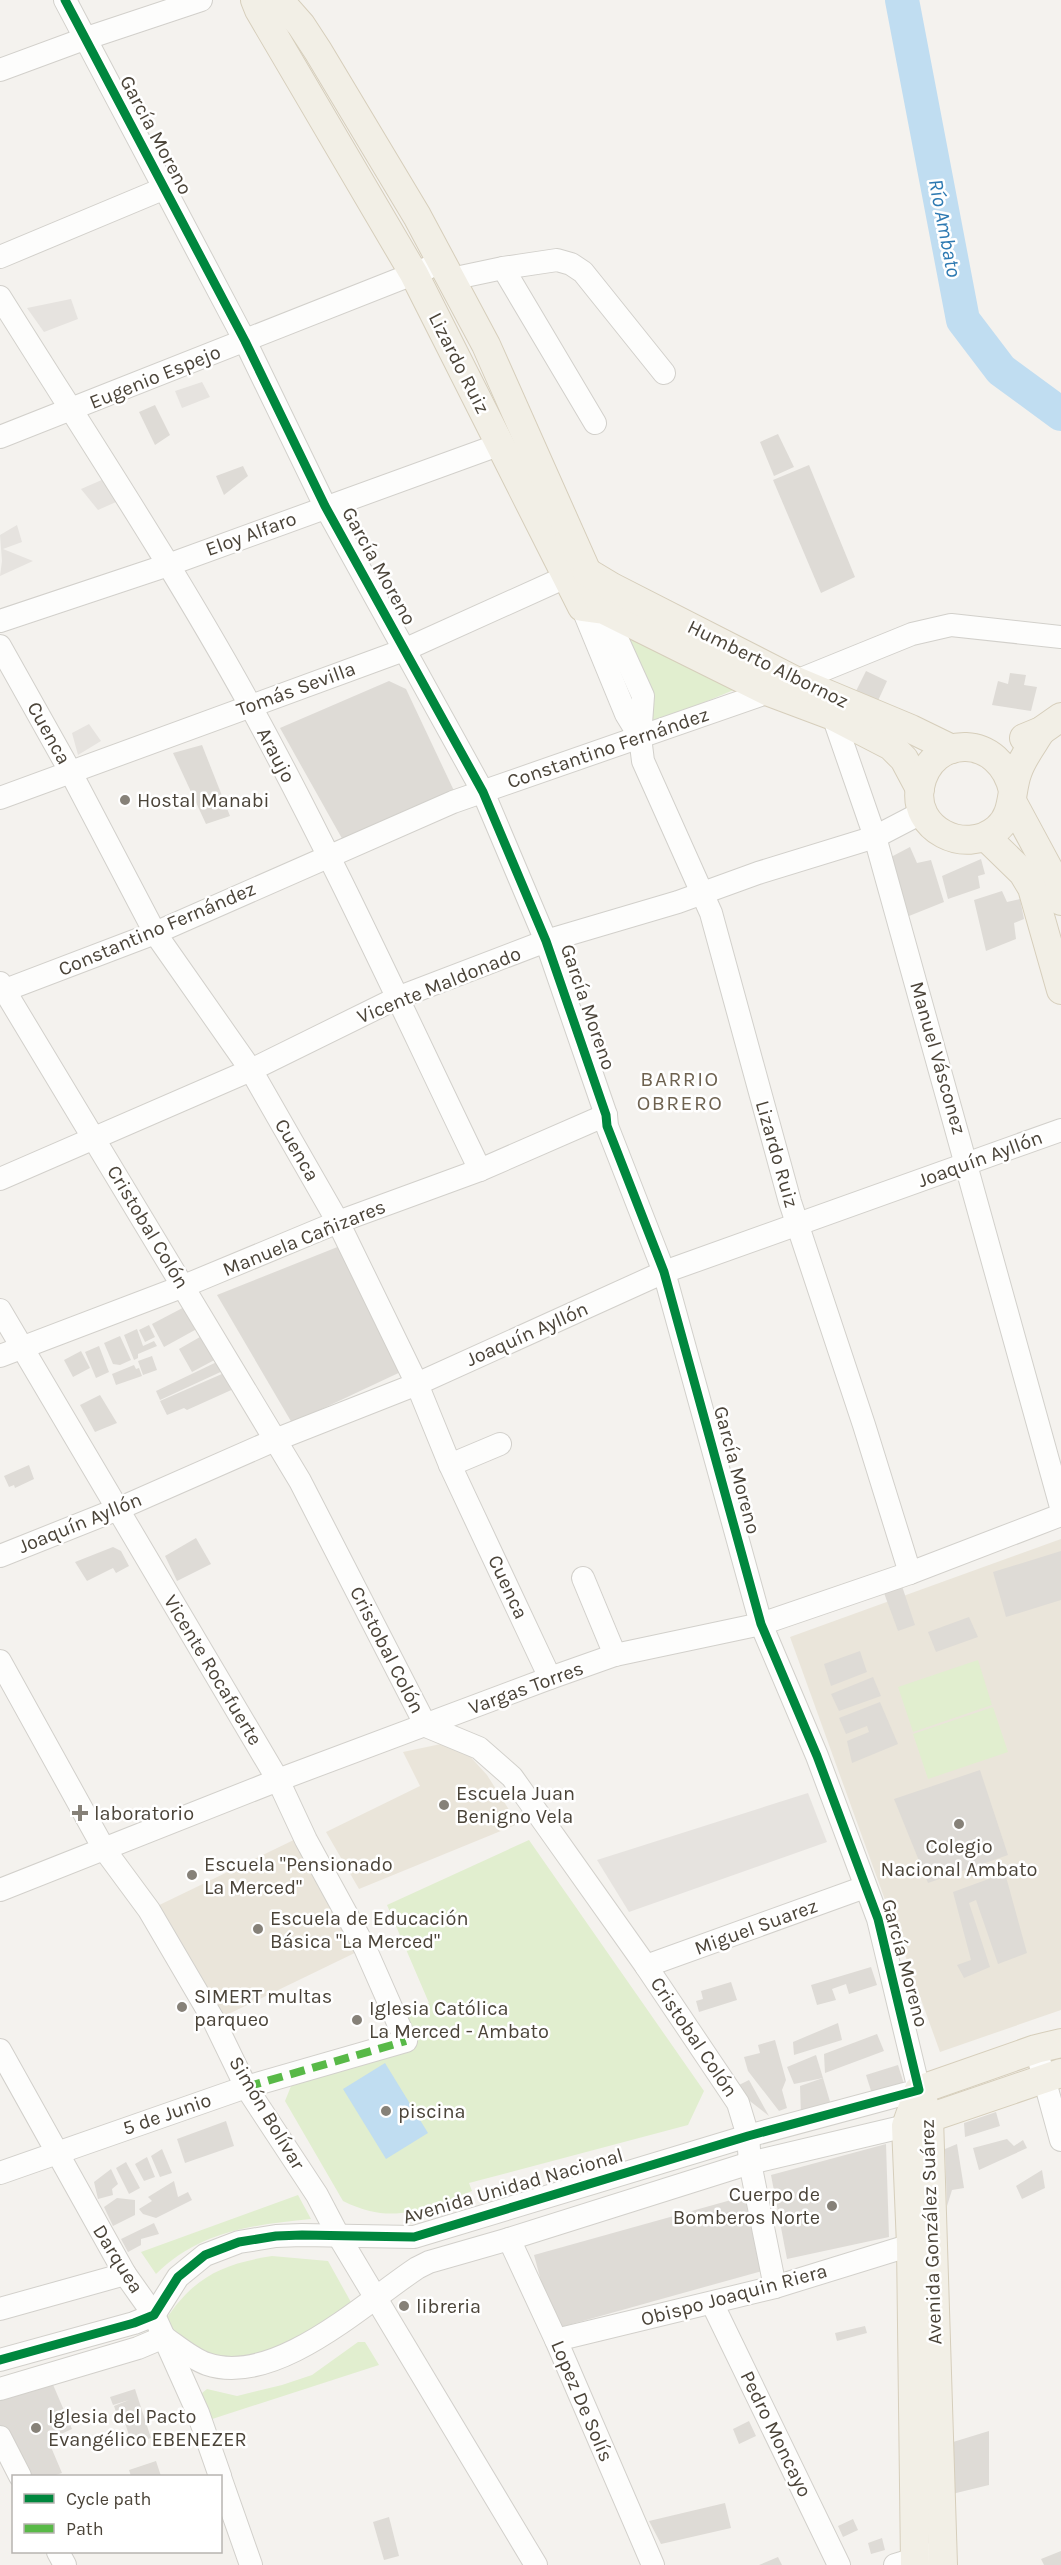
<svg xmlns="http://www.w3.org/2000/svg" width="1061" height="2565" font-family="Karla,sans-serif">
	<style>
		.education { fill: #eae5da }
		.green { fill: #e1eecf }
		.parking { fill: #e6e3df }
		.water { fill: #c0ddf1 }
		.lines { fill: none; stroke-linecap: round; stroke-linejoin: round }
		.river { stroke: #c0ddf1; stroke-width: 34 }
		.building { fill: #dedbd6 }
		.minor-casing { stroke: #d2d0cb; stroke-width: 24 }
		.major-casing { stroke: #d6cebb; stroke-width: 30 }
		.minor { stroke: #fdfdfc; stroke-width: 22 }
		.major { stroke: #f2efe6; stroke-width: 28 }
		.quiet { stroke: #58b947; stroke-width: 8; stroke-dasharray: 15 8; stroke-linecap: butt }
		.cycleway-casing { stroke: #fff; stroke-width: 13 }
		.cycleway { stroke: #00873e; stroke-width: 9 }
		.poi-dot { fill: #868178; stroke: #fff; stroke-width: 2 }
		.labels { text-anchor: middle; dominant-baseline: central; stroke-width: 5; stroke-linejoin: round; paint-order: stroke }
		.street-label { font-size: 20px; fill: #4b4439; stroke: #fff }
		.poi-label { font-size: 20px; fill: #4b4439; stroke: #fff; text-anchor: start }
		.water-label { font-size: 21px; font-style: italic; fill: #2e7ab2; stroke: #fff }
		.neighbourhood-label { font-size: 21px; letter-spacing: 1.5px; fill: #6e6250; stroke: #fff }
	</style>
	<rect width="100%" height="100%" fill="#f4f2ee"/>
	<g class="education">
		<path d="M1061 1539V2010L940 2052 790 1637Z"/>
		<path d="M441 1744 467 1753 487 1775 518 1824 359 1889 326 1832 420 1786 403 1752Z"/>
		<path d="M304 1835 365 1948 214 2021 149 1910Z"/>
	</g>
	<g class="green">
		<path d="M616 629 736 689 650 725Z"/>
		<path d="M978 1660 992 1705 913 1732 898 1687Z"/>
		<path d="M993 1707 1008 1752 928 1779 913 1734Z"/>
		<path d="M529 1840 704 2091 688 2125 469 2183 472 2191C422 2209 394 2226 343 2201L285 2101 298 2069 398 2032 392 2019 429 2003 387 1905Z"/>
		<path d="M298 2195 311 2219C252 2225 200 2231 156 2274L141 2252Z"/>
		<path d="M272 2256 328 2261 352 2304 289 2360 180 2355 166 2319C195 2276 223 2264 272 2256Z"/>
		<path d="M358 2342H365L379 2365 206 2421 197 2397 207 2389 237 2396 282 2385 312 2375Z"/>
	</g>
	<g class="parking">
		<path d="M71 299 78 319 44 332 27 308Z"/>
		<path d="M202 382 210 397 182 408 175 391Z"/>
		<path d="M104 479 116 502 98 510 81 489Z"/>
		<path d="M17 525 22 542 3 549 33 561 0 576 2 561 0 535Z"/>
		<path d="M89 724 101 741 78 755 72 733Z"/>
		<path d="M808 1793 827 1842 629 1912 597 1860Z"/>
	</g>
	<path class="water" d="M385 2063 428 2133 386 2159 343 2089Z"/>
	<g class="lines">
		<path class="river" d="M902 0 963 320 1001 370 1061 414"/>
	</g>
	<g class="building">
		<path d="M155 405 170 435 155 445 139 412Z"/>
		<path d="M778 434 794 467 774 476 760 442Z"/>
		<path d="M809 465 855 577 821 593 773 480Z"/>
		<path d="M243 466 248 476 224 495 216 476Z"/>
		<path d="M866 671 887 681 876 705 854 695Z"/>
		<path d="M1010 673 1026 675 1024 685 1037 687 1031 711 992 705 998 681 1008 684Z"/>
		<path d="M389 681 406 689 456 795 344 842 280 728Z"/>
		<path d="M202 745 230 816 206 824 173 753Z"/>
		<path d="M910 847 917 863 931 860 944 902 909 916 891 857Z"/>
		<path d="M981 859 985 874 978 876 980 888 948 899 942 876Z"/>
		<path d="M1002 891 1007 902 1020 899 1024 919 1014 923 1016 939 986 951 974 900Z"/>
		<path d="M345 1244 407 1369 292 1423 217 1295Z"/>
		<path d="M192 1303 204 1325 164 1347 152 1324Z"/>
		<path d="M149 1325 155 1337 145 1342 139 1330Z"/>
		<path d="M137 1329 143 1346 154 1341 157 1346 138 1354V1358L134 1360 124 1335Z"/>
		<path d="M207 1333 220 1357 192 1372 179 1349Z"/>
		<path d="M120 1336 131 1360 120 1365 113 1364 104 1343Z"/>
		<path d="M99 1346 109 1372 96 1378 85 1352Z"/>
		<path d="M81 1351 90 1368 73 1377 64 1360Z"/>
		<path d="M152 1356 157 1370 143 1375 138 1361Z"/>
		<path d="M223 1359 227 1369 160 1400 156 1391Z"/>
		<path d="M134 1365 136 1369 139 1368 142 1376 116 1385 112 1374Z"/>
		<path d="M231 1370 238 1387 187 1410 184 1408 167 1415 160 1401Z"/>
		<path d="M100 1395 117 1423 95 1432 80 1405Z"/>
		<path d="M29 1465 34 1479 15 1488 14 1485 9 1487 4 1476Z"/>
		<path d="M196 1538 211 1564 177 1581 165 1556Z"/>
		<path d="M113 1547 121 1551 129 1566 116 1573 113 1568 87 1581 75 1562Z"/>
		<path d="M1061 1551V1600L1006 1617 993 1572Z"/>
		<path d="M901 1583 915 1625 898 1631 884 1593Z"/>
		<path d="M969 1617 978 1637 936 1652 928 1632Z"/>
		<path d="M860 1651 867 1672 831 1686 824 1664Z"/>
		<path d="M873 1677 881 1696 839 1711 831 1694Z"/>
		<path d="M880 1702 898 1744 852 1763 847 1741 869 1732 867 1726 846 1734 839 1718Z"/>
		<path d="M980 1770 1008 1855 928 1883 894 1799Z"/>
		<path d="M1005 1873 1027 1953 998 1964 976 1900 969 1903 990 1967 964 1978 957 1965 971 1960 953 1892Z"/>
		<path d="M871 1967 877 1985 849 1994 846 1984 832 1989 836 2000 817 2005 811 1985Z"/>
		<path d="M731 1982 737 2000 699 2012 696 2001 703 1999 701 1991Z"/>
		<path d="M838 2023 842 2040 794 2055 793 2042Z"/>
		<path d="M877 2034 884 2051 825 2073 824 2054Z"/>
		<path d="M775 2040 786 2080 782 2090 787 2108 779 2111 748 2071 744 2057 760 2053 758 2045Z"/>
		<path d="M816 2055 823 2078 794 2084 787 2067Z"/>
		<path d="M898 2065 904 2084 872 2094 866 2075Z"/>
		<path d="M823 2078 831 2105 801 2115 800 2086Z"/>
		<path d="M749 2080 769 2116 733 2088Z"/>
		<path d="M996 2112 1000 2126 965 2137 964 2123Z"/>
		<path d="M226 2121 234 2146 185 2163 177 2139Z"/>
		<path d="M1007 2139 1014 2146 1023 2140 1027 2148 979 2170 973 2148Z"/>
		<path d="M886 2144 889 2237 787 2259 771 2175Z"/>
		<path d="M957 2144 964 2188 952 2190 947 2206 945 2149Z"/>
		<path d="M162 2149 172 2173 160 2177 151 2156Z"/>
		<path d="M147 2157 155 2177 144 2181 135 2164Z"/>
		<path d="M126 2162 140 2188 129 2194 116 2168Z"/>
		<path d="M111 2169 118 2184 112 2189 113 2195 98 2199 94 2182Z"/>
		<path d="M1042 2170 1045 2188 1022 2199 1016 2186Z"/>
		<path d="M174 2181 178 2197 188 2192 192 2200 156 2218 143 2214 139 2209 152 2201 148 2197Z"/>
		<path d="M749 2195 769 2269 554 2329 534 2255Z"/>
		<path d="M117 2198 135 2200V2215L113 2226 104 2207Z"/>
		<path d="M154 2223 159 2234 141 2239V2245L128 2252 121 2239Z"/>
		<path d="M865 2326 867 2333 837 2341 835 2333Z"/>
		<path d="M51 2380 72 2429 48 2440 62 2473 53 2476H23L0 2427V2398Z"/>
		<path d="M135 2389 151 2438 132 2444 122 2414 117 2415 114 2406 129 2400 113 2405 110 2397Z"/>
		<path d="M749 2421 756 2436 739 2444 733 2429Z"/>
		<path d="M989 2431V2485L952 2494 953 2442Z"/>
		<path d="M156 2461 161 2476H131L129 2470Z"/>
		<path d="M725 2503 731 2528 661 2544 649 2521Z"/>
		<path d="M389 2517 399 2556 384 2560 373 2522Z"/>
		<path d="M853 2519 858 2530 843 2537 838 2526Z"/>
		<path d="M882 2538 885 2550 871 2554 868 2543Z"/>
		<path d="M1061 2551V2565H1044L1041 2559Z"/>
		<path d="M778 2557 782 2565H759Z"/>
	</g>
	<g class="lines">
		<g class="minor-casing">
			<g id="minor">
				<path d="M0 70 84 39 201 0"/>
				<path d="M0 257 165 188"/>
				<path d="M503 268 595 423"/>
				<path d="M451 279 503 268 557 260 571 264 583 272 664 373"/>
				<path d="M0 297C85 433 174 567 251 707 334 859 405 1015 480 1170"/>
				<path d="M0 437 428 268"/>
				<path d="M582 607 626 714 640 737"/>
				<path d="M604 610 643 696 640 737 643 761 711 913 790 1202 864 1425 910 1573"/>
				<path d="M0 621 168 565 501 444"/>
				<path d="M0 646 70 771 155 933 251 1070 338 1222 417 1384 450 1465 550 1678"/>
				<path d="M833 716 875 837 1061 1507"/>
				<path d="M0 798 404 650 568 576"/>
				<path d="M0 983 300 1481 426 1726 479 1748 512 1777 646 1966 738 2103 748 2136 750 2163 775 2287"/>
				<path d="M0 992 155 933 453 802 769 692 912 634 951 625 1061 637"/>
				<path d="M0 1179 251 1070 397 998 546 941 678 902 758 873 875 837 923 812"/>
				<path d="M0 1310 278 1780 306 1840 365 1948 406 2041 246 2087 0 2173"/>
				<path d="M0 1356 184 1286 338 1222 480 1170 606 1115"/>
				<path d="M450 1465 500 1444"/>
				<path d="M0 1556 118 1509 275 1440 417 1384 664 1272 1061 1130"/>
				<path d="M583 1578 615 1655"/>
				<path d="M0 1661 104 1849 149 1910 214 2021 246 2087 317 2195 338 2235 536 2565"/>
				<path d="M0 1890 278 1780 550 1678 615 1655 761 1624 910 1573 1061 1515"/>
				<path d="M646 1966 865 1887"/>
				<path d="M1036 2049 1061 2140"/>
				<path d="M0 2050 125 2274 154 2315 198 2413 220 2476"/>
				<path d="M509 2239 556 2340 653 2565"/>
				<path d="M712 2303 839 2565"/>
				<path d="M0 2309 125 2274"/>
				<path d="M556 2340 775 2287 911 2245"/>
				<path d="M0 2360 134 2323 154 2315 178 2277 205 2255 239 2242 276 2236 302 2235 414 2237 748 2136 919 2090 878 1919 817 1756 761 1624 664 1272 607 1126 606 1115 546 941 483 792 325 506 245 341 65 0"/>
				<path d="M0 2389 138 2348 164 2337C177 2346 192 2359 207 2364 275 2387 363 2304 417 2268L429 2262 509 2239 750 2163 906 2126"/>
				<path d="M0 2437 20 2476"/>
				<path d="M220 2477 251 2565"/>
				<path d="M58 2552 65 2565"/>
				<path d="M895 2565 931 2554"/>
			</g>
		</g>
		<g class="major-casing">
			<g id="major">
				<path d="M255 0 259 10 414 274 582 607 604 610 769 692 833 716 891 746 904 759 920 789"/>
				<path d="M279 0 301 25 318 51 417 216 486 345 603 608"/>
				<path d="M587 572 612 587 796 681 911 729 952 749"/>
				<path d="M1024 738 1041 731 1061 717"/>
				<path d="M1013 791C1001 734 931 732 920 787 912 829 965 856 997 829 1015 814 1010 791 1018 771 1023 757 1033 744 1041 731"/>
				<path d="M1013 803 1055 881 1061 901"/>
				<path d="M986 837 1023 873 1032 888 1061 990"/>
				<path d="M919 2090 929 2118 943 2565"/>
				<path d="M919 2090 1036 2049 1061 2043"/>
				<path d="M911 2124 1061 2073"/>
				<path d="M915 2565 911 2245 906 2126 919 2090"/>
			</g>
		</g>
		<use href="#minor" class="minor"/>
		<use href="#major" class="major"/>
		<path class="quiet" d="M246 2087 406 2041"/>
		<g class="cycleway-casing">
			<path id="cycleway" d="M0 2360 134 2323 154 2315 178 2277 205 2255 239 2242 276 2236 302 2235 414 2237 748 2136 919 2090 878 1919 817 1756 761 1624 664 1272 607 1126 606 1115 546 941 483 792 325 506 245 341 65 0"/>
		</g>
		<use href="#cycleway" class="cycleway"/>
	</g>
	<g class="poi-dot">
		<circle cx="125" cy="800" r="6"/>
		<circle cx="444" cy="1805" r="6"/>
		<path d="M77 1804h6v6h6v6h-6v6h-6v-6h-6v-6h6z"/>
		<circle cx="959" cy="1824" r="6"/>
		<circle cx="192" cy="1875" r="6"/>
		<circle cx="258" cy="1929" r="6"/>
		<circle cx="182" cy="2007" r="6"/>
		<circle cx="357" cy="2020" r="6"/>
		<circle cx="386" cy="2111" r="6"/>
		<circle cx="832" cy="2206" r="6"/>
		<circle cx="404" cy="2306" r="6"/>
		<circle cx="36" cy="2428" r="6"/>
	</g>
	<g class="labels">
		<g class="street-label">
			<text transform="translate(156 135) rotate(62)">García Moreno</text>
			<text transform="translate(459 363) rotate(63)">Lizardo Ruiz</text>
			<text transform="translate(155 377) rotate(-22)">Eugenio Espejo</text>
			<text transform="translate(251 534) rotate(-20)">Eloy Alfaro</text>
			<text transform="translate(379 566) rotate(61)">García Moreno</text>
			<text transform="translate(768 664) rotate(26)">Humberto Albornoz</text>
			<text transform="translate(296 689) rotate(-20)">Tomás Sevilla</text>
			<text transform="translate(49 733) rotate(61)">Cuenca</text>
			<text transform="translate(608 748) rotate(-19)">Constantino Fernández</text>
			<text transform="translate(276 755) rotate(62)">Araujo</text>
			<text transform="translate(157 929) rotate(-23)">Constantino Fernández</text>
			<text transform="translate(439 985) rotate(-22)">Vicente Maldonado</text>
			<text transform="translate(588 1007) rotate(71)">García Moreno</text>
			<text transform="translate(938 1058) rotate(74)">Manuel Vásconez</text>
			<text transform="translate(297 1150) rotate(60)">Cuenca</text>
			<text transform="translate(777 1154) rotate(74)">Lizardo Ruiz</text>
			<text transform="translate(980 1159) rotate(-20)">Joaquín Ayllón</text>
			<text transform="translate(148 1227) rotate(59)">Cristobal Colón</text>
			<text transform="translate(304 1238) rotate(-22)">Manuela Cañizares</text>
			<text transform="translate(527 1334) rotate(-24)">Joaquín Ayllón</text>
			<text transform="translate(737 1470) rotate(75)">García Moreno</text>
			<text transform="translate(80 1523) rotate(-22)">Joaquín Ayllón</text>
			<text transform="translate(508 1587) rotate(65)">Cuenca</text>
			<text transform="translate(387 1650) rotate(63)">Cristobal Colón</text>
			<text transform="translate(213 1670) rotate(59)">Vicente Rocafuerte</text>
			<text transform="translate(526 1688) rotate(-20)">Vargas Torres</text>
			<text transform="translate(756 1927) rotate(-20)">Miguel Suarez</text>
			<text transform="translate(905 1963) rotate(75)">García Moreno</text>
			<text transform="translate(694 2037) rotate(56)">Cristobal Colón</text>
			<text transform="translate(267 2113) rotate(59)">Simón Bolívar</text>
			<text transform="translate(167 2114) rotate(-19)">5 de Junio</text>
			<text transform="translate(513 2186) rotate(-16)">Avenida Unidad Nacional</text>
			<text transform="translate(931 2232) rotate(-92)">Avenida González Suárez</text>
			<text transform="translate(118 2259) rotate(58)">Darquea</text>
			<text transform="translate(734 2295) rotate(-15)">Obispo Joaquin Riera</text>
			<text transform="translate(582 2401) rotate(67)">Lopez De Solís</text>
			<text transform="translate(776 2434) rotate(64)">Pedro Moncayo</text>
		</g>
		<g class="poi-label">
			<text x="137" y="800">Hostal Manabi</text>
			<text x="456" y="1793">Escuela Juan<tspan x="456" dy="23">Benigno Vela</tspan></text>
			<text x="94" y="1813">laboratorio</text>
			<text x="959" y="1846" text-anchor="middle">Colegio<tspan x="959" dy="23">Nacional Ambato</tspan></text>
			<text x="204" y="1864">Escuela "Pensionado<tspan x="204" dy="23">La Merced"</tspan></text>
			<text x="270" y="1918">Escuela de Educación<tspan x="270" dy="23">Básica "La Merced"</tspan></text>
			<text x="194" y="1996">SIMERT multas<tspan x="194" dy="23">parqueo</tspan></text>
			<text x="369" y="2008">Iglesia Católica<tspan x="369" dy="23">La Merced - Ambato</tspan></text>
			<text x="398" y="2111">piscina</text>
			<text x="820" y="2194" text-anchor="end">Cuerpo de<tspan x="820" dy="23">Bomberos Norte</tspan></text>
			<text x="416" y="2306">libreria</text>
			<text x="48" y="2416">Iglesia del Pacto<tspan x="48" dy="23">Evangélico EBENEZER</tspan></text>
		</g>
		<g class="water-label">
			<text transform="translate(945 228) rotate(79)">Río Ambato</text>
		</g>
		<g class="neighbourhood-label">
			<text x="680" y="1079">BARRIO<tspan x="680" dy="24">OBRERO</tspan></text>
		</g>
	</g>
	<rect x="12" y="2475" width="210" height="78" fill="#ffffff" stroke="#b7b4b0" stroke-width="1.5"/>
	<rect x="24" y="2494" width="30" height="9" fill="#00873e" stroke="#b7b4b0" stroke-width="1.5"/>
	<text x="66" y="2505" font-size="18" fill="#4b4439">Cycle path</text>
	<rect x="24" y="2524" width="30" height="9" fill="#58b947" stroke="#b7b4b0" stroke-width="1.5"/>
	<text x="66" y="2535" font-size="18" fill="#4b4439">Path</text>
</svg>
